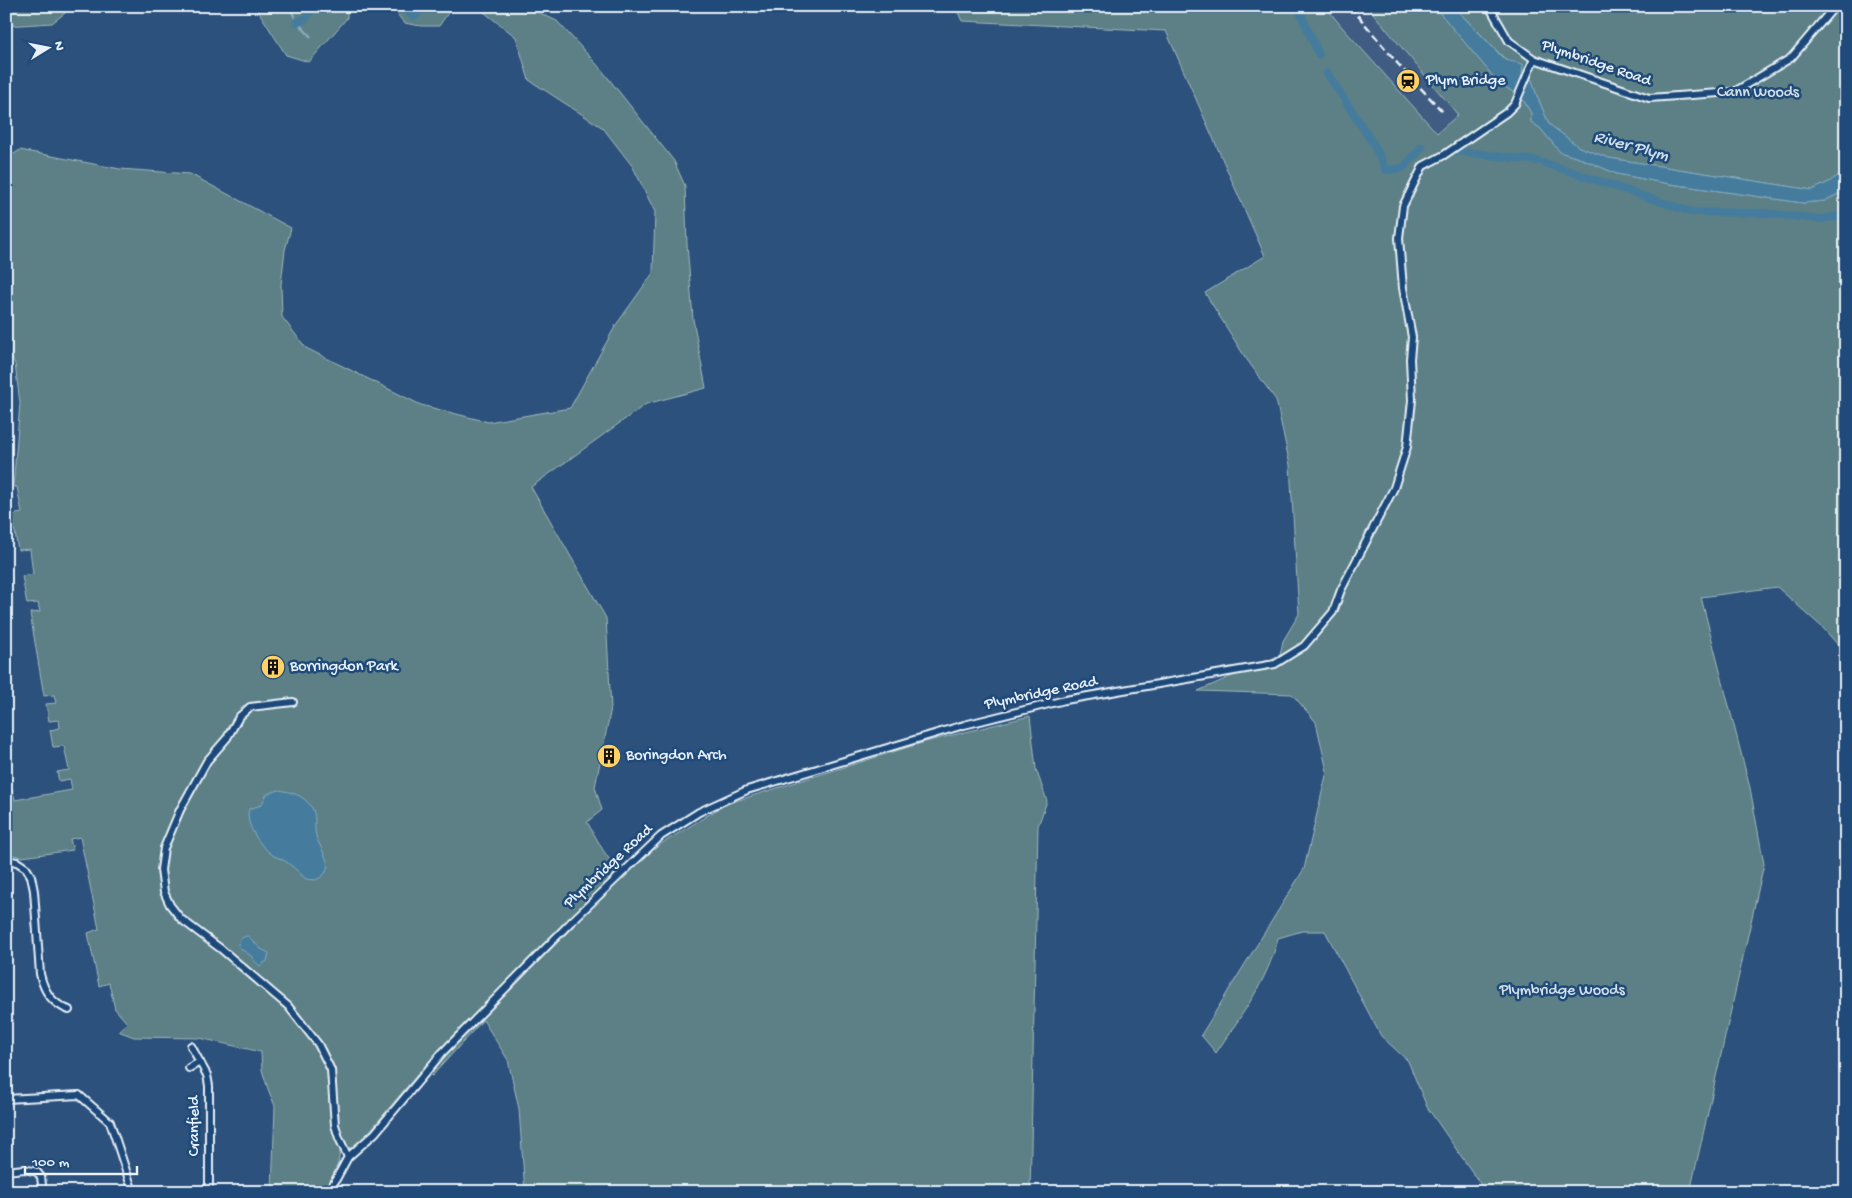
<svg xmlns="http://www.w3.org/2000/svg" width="1852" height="1198" font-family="'Gochi Hand',sans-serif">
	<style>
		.built { fill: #415c83 }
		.green { fill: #5b8085; stroke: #a2b8be }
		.water { fill: #447c9d; stroke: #86abc1 }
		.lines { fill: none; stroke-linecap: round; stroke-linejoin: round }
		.stream { stroke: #86abc1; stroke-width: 2.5 }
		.canal { stroke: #447c9d; stroke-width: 8 }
		.street-casing { stroke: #e8f1f8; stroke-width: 10 }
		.street { stroke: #1f4a7a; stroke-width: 6 }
		.rail { stroke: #e8f1f8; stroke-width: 2.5; stroke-dasharray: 8 4; stroke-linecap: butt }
		.labels { text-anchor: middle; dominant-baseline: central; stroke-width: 5; stroke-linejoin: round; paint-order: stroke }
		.street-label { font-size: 16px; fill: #e8f1f8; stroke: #1f4a7a }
		.poi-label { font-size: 16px; fill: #e8f1f8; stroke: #1f4a7a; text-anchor: start }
		.park-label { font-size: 16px; fill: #d3e0e7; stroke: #1f4a7a }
		.water-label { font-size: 18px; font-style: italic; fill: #cfdfea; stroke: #1f4a7a }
	</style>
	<rect width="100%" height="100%" fill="#2d517d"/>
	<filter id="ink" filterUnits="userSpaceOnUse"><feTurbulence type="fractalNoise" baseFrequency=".02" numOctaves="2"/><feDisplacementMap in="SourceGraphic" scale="10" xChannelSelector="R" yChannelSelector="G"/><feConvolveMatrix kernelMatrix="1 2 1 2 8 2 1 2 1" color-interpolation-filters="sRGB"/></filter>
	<g filter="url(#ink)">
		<path class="built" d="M1325 6H1367L1458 115 1437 133 1342 27Z"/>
		<g class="green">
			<path d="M6 6H74L52 23 6 26Z"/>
			<path d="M255 6H347V18L309 62 286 55Z"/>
			<path d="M391 6H453L439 26H421L404 23Z"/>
			<path d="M476 6H524L557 21 601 69 674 161 685 186 687 244 693 319 706 388 646 404 531 487 606 618 611 708 595 787 602 810 587 822 603 850 621 876 661 844 726 804 925 742 1030 716 1036 769 1047 801 1038 826 1030 1192H525L519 1109 508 1060 483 1020 432 1076 421 1070 358 1145 340 1152 338 1163 327 1192H272L275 1106 268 1089 262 1070 261 1052 200 1038 134 1037 118 1031 127 1023 115 1009 109 983 99 986 88 933 99 929 80 837 70 839 73 850 22 857 6 853V796L14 795 15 800 72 790 70 779 59 781 57 772 69 770 64 746 53 747 50 730 60 728 59 720 49 721 46 704 56 703 54 695 44 696 30 613 40 612 38 603 27 604 22 576 33 574 30 549 18 550 12 515 22 513 17 487H13L20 403 15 364 7 349 6 343V159L20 150 120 169 190 174 291 228 285 250 281 284 282 317 306 348 421 405 488 422 570 408 616 325 653 273 655 212 633 167 603 128 529 80 516 37Z"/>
			<path d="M955 6H1325L1342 27 1437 133 1458 115 1367 6H1434L1498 82 1522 98 1531 113V122L1540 128 1560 152 1582 159 1617 174 1664 183 1803 203 1824 201 1846 190V654L1823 628 1777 587 1701 597 1750 788 1764 864 1690 1192H1486L1427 1107 1408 1061 1381 1036 1325 931H1302L1278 938C1268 981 1240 1017 1216 1053L1201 1035 1304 869 1327 771 1316 722 1292 694 1198 691 1280 655 1283 641 1299 614 1290 465 1276 400 1245 357 1205 293 1265 256 1166 31 962 21Z"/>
			<path d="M1453 6H1846V170L1829 182 1812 190 1609 158 1579 147 1549 124 1537 96 1532 80 1506 60Z"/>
		</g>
		<g class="water">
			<path d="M1434 6H1453L1505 60 1523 64 1522 74 1532 80 1537 96 1549 124 1579 147 1609 158 1812 190 1829 182 1846 170V190L1824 201 1803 203 1664 183 1617 174 1582 159 1560 152 1540 128 1531 122V113L1522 98 1498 82Z"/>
			<path d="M279 790C291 792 303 795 310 805 318 815 313 825 316 836 321 852 339 869 316 880L306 879C300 874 295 868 288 863 284 860 279 858 274 856 261 848 244 824 249 809L261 805 267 794Z"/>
			<path d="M248 936 261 949 269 953 267 961 260 966C256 963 254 960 251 956 246 952 242 951 238 945 239 939 241 937 248 936Z"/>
		</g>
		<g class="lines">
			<g class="stream">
				<path d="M289 6 297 22 311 37"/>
				<path d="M6 13 23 6"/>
			</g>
			<g class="canal">
				<path d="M403 6 412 16 416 15 422 6"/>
				<path d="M1297 6 1319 55"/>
				<path d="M297 22C306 20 310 15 313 6"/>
				<path d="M1327 73 1374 145 1386 170 1403 168 1422 147"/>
				<path d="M1455 151 1538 161"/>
				<path d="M1545 163 1691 212 1763 213 1821 219 1846 215"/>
			</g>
			<g class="street-casing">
				<g id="street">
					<path d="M1489 6 1509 41 1534 59 1649 98 1734 92 1791 58 1835 6"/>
					<path d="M293 702 250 707 239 717 227 738 207 761 180 810 164 848 161 870 164 892 170 905 181 919 221 949 288 1006 318 1044 331 1070 335 1125 339 1138 348 1157"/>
					<path d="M6 782 8 793"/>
					<path d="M6 860 17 862 26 868 31 876 34 891 40 974C44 991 51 1003 69 1010"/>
					<path d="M191 1046 207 1075 209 1086V1192"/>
					<path d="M189 1068 200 1062"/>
					<path d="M6 1099 79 1095 110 1122 133 1192"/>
					<path d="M6 1171 24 1169 37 1172 41 1177 43 1192"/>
					<path d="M329 1192 348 1157 375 1133 442 1053 571 922 661 836 699 812 747 790 964 725 1065 700 1275 664 1304 646 1333 612 1341 590 1394 488 1407 447 1412 400 1410 359 1412 337 1403 288 1399 238 1403 206 1423 166 1444 155 1507 112 1515 104 1534 59"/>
				</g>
			</g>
			<use href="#street" class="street"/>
			<path class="rail" d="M1350 6 1398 64 1443 112"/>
		</g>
	</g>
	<defs>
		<g id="station-disc" transform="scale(1.25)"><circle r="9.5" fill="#ffd166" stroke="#1f4a7a"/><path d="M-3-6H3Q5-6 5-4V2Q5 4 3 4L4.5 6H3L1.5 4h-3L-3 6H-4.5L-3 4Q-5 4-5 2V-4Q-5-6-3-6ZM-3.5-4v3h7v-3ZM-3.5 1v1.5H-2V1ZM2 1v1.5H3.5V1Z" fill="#111"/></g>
		<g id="building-disc" transform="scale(1.25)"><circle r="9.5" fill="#ffd166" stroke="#1f4a7a"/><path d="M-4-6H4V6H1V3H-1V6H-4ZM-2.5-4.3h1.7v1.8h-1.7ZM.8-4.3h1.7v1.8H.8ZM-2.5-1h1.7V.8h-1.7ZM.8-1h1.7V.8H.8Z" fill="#111"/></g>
	</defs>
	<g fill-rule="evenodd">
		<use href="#station-disc" x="1408" y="81"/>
		<use href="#building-disc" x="273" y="667"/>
		<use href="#building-disc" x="609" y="756"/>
	</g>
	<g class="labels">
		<g class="street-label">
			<text transform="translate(1596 64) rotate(19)">Plymbridge Road</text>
			<text transform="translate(1041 694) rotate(-12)">Plymbridge Road</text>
			<text transform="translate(609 867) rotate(-43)">Plymbridge Road</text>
			<text transform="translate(195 1126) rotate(-90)">Cranfield</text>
		</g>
		<g class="poi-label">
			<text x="1426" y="81">Plym Bridge</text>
			<text x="290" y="667">Borringdon Park</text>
			<text x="626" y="756">Boringdon Arch</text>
		</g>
		<g class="park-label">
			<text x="1758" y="93">Cann Woods</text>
			<text x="1562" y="991">Plymbridge Woods</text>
		</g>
		<g class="water-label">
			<text transform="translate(1631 147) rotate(15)">River Plym</text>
		</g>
	</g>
	<rect width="1852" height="1198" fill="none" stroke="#1f4a7a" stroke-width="25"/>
	<rect x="12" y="12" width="1827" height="1173" fill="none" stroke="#e8f1f8" stroke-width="2" filter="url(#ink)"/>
	<g transform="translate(48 48) rotate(80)" stroke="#1f4a7a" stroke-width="4" paint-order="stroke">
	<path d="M0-4L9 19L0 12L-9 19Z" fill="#e8f1f8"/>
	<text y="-8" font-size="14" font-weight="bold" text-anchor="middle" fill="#e8f1f8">N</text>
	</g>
	<path d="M25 1166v8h112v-8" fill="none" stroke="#e8f1f8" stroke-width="2.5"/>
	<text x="32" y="1166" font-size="15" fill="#e8f1f8" stroke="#1f4a7a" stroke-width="4" paint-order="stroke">100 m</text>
</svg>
